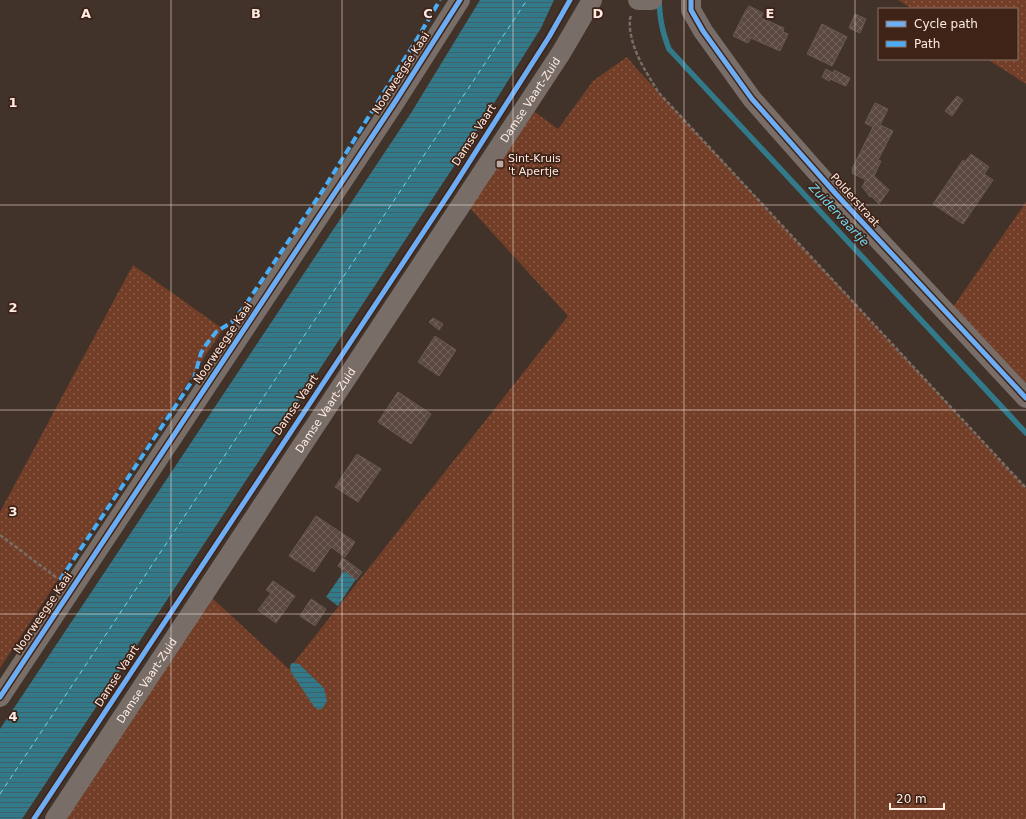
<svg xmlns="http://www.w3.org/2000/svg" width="1026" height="819" font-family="'DejaVu Sans',sans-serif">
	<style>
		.grass { fill: url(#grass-dots) }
		.water { fill: url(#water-rules) }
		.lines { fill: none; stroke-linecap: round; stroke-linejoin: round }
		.stream { stroke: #32798a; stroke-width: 5.5 }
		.ferry { stroke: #6dd8f4; stroke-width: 1; stroke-dasharray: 5 4; stroke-linecap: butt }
		.building { fill: url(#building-cross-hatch); stroke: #675a53 }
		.path { stroke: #786e66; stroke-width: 2.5; stroke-dasharray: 4 2; stroke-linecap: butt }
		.minor { stroke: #786e67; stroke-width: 20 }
		.quiet { stroke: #49aef6; stroke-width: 4; stroke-dasharray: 8 4; stroke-linecap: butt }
		.cycleway-casing { stroke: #3f2317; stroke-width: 8 }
		.cycleway { stroke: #6dadf4; stroke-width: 5 }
		.grid { fill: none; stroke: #feebe3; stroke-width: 1; stroke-opacity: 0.55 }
		.poi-dot { fill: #bcaaa2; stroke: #3f2317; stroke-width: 1.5 }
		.labels { text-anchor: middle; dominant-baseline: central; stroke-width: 3.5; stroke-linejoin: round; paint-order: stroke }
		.street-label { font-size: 11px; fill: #feebe3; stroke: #3f2317 }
		.poi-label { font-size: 11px; fill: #feebe3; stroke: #3f2317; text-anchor: start }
		.water-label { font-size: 12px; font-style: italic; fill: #6dd8f4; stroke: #3f2317 }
		.grid-label { font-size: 13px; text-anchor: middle; font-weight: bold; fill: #feebe3; stroke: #3f2317; stroke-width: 3.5; stroke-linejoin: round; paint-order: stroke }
	</style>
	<defs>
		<pattern id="grass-dots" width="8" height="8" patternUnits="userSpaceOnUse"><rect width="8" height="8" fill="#733e27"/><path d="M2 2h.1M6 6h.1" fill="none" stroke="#885a46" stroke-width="1.8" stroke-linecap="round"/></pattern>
		<pattern id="water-rules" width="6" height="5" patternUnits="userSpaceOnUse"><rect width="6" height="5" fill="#32798a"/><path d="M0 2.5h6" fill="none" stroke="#3f6067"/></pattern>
		<pattern id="building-cross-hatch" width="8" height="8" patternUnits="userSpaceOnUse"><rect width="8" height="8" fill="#5b483e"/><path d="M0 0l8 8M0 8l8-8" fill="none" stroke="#74635a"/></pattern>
	</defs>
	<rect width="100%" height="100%" fill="#41322a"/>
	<g class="grass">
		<path d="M898 0H1026V84L987 59H1017V9H912Z"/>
		<path d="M627 57 637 69 1026 488V819H63L211 597 289 669 568 316 468 206 532 110 558 129 593 81Z"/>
		<path d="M1026 202V384L953 307Z"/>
		<path d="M133 265 223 329 0 668V512Z"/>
	</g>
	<g class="water">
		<path d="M480 0H554L541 28 466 148 22 819H0V729L411 113Z"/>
		<path d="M344 571 356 579 338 606 326 597Z"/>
		<path d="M292 663 299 664 324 688 327 701 322 709H317L313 705 291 672 290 666Z"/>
	</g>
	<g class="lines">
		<path class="stream" d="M659 0C660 19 662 31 669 49L1026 433"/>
		<path class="ferry" d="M0 794 527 0"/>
	</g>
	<g class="building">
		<path d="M749 6 763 13 761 18 784 28 783 32 788 34 780 51 751 38 748 43 733 36 746 10H747Z"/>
		<path d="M855 14 866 19 860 33 849 28Z"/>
		<path d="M822 24 847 37 832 66 807 54Z"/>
		<path d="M826 69 833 73 834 70 850 78 846 86 830 79 829 81 822 77Z"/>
		<path d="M957 96 963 100 952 116 945 111Z"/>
		<path d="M875 103 888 109 880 125 893 131 878 160 881 161 874 176 889 190 879 204 871 196 870 197 868 195V194L862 187 866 180 852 173 853 169H852L873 127 865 123Z"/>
		<path d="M971 154 989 167 984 174 993 180 963 224 933 204 963 160 965 162Z"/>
		<path d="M433 318 443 324 439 330 429 322Z"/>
		<path d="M435 336 456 350 439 376 418 362Z"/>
		<path d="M398 392 431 414 411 444 378 422Z"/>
		<path d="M357 454 381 469 358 502 335 487Z"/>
		<path d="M316 516 355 542 345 557 331 547 314 572 289 556Z"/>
		<path d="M343 558 362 572 356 580 338 566Z"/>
		<path d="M273 581 295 596 276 623 258 610 271 593 266 590Z"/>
		<path d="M311 599 326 609 315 626 300 616Z"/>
	</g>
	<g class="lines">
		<g class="path">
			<path d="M631 16C629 20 630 24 630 29 633 53 646 72 659 93L1026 488"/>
			<path d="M0 535 57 578"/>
		</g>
		<g class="minor">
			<path d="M638 0H652"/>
			<path d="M691 0V10L703 31 752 99 836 194 1026 398"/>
			<path d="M0 697 395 102 460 0"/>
			<path id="s1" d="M55 819 463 202 561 53 592 0"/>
		</g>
		<path class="quiet" d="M60 580 194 378 201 353 206 345 216 332 232 322 244 307 323 190 417 39 440 0"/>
		<g class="cycleway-casing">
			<g id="cycleway">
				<path d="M691 0V10L703 31 752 99 836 194 1026 398"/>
				<path d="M0 697 395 102 460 0"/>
				<path d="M34 819 452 189 549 37 570 0"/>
			</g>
		</g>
		<use href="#cycleway" class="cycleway"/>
	</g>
	<path class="grid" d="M171 0V819M342 0V819M513 0V819M684 0V819M855 0V819M0 205H1026M0 410H1026M0 614H1026"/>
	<rect class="poi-dot" x="496" y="160" width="8" height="8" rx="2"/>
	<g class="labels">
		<g class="street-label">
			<text transform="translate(401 73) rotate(-57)">Noorweegse Kaai</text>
			<text stroke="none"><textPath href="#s1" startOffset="862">Damse Vaart-Zuid</textPath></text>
			<text transform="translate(474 135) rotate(-57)">Damse Vaart</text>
			<text transform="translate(855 200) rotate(48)">Polderstraat</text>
			<text transform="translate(223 343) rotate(-56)">Noorweegse Kaai</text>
			<text transform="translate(296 405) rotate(-56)">Damse Vaart</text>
			<text stroke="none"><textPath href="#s1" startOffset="490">Damse Vaart-Zuid</textPath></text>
			<text transform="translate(43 613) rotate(-56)">Noorweegse Kaai</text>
			<text transform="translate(117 676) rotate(-57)">Damse Vaart</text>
			<text stroke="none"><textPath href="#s1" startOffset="166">Damse Vaart-Zuid</textPath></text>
		</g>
		<g class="poi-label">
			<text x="508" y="158">Sint-Kruis<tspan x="508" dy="13">'t Apertje</tspan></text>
		</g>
		<g class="water-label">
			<text transform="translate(839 215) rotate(47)">Zuidervaartje</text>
		</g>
	</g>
	<g class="grid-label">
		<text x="86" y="18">A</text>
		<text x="256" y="18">B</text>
		<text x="428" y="18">C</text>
		<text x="598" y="18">D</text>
		<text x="770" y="18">E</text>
		<text x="13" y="107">1</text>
		<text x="13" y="312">2</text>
		<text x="13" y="516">3</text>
		<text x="13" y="721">4</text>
	</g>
	<rect x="878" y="8" width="140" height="52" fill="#3f2317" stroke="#8b7369"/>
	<rect x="886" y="21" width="20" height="6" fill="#6dadf4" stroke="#8b7369"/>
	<text x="914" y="28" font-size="12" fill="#feebe3">Cycle path</text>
	<rect x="886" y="41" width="20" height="6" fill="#49aef6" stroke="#8b7369"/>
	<text x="914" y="48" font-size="12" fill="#feebe3">Path</text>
	<path d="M890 803v6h54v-6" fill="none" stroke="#feebe3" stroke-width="2"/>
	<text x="896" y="803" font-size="12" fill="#feebe3" stroke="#3f2317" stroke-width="3" paint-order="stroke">20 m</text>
</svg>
